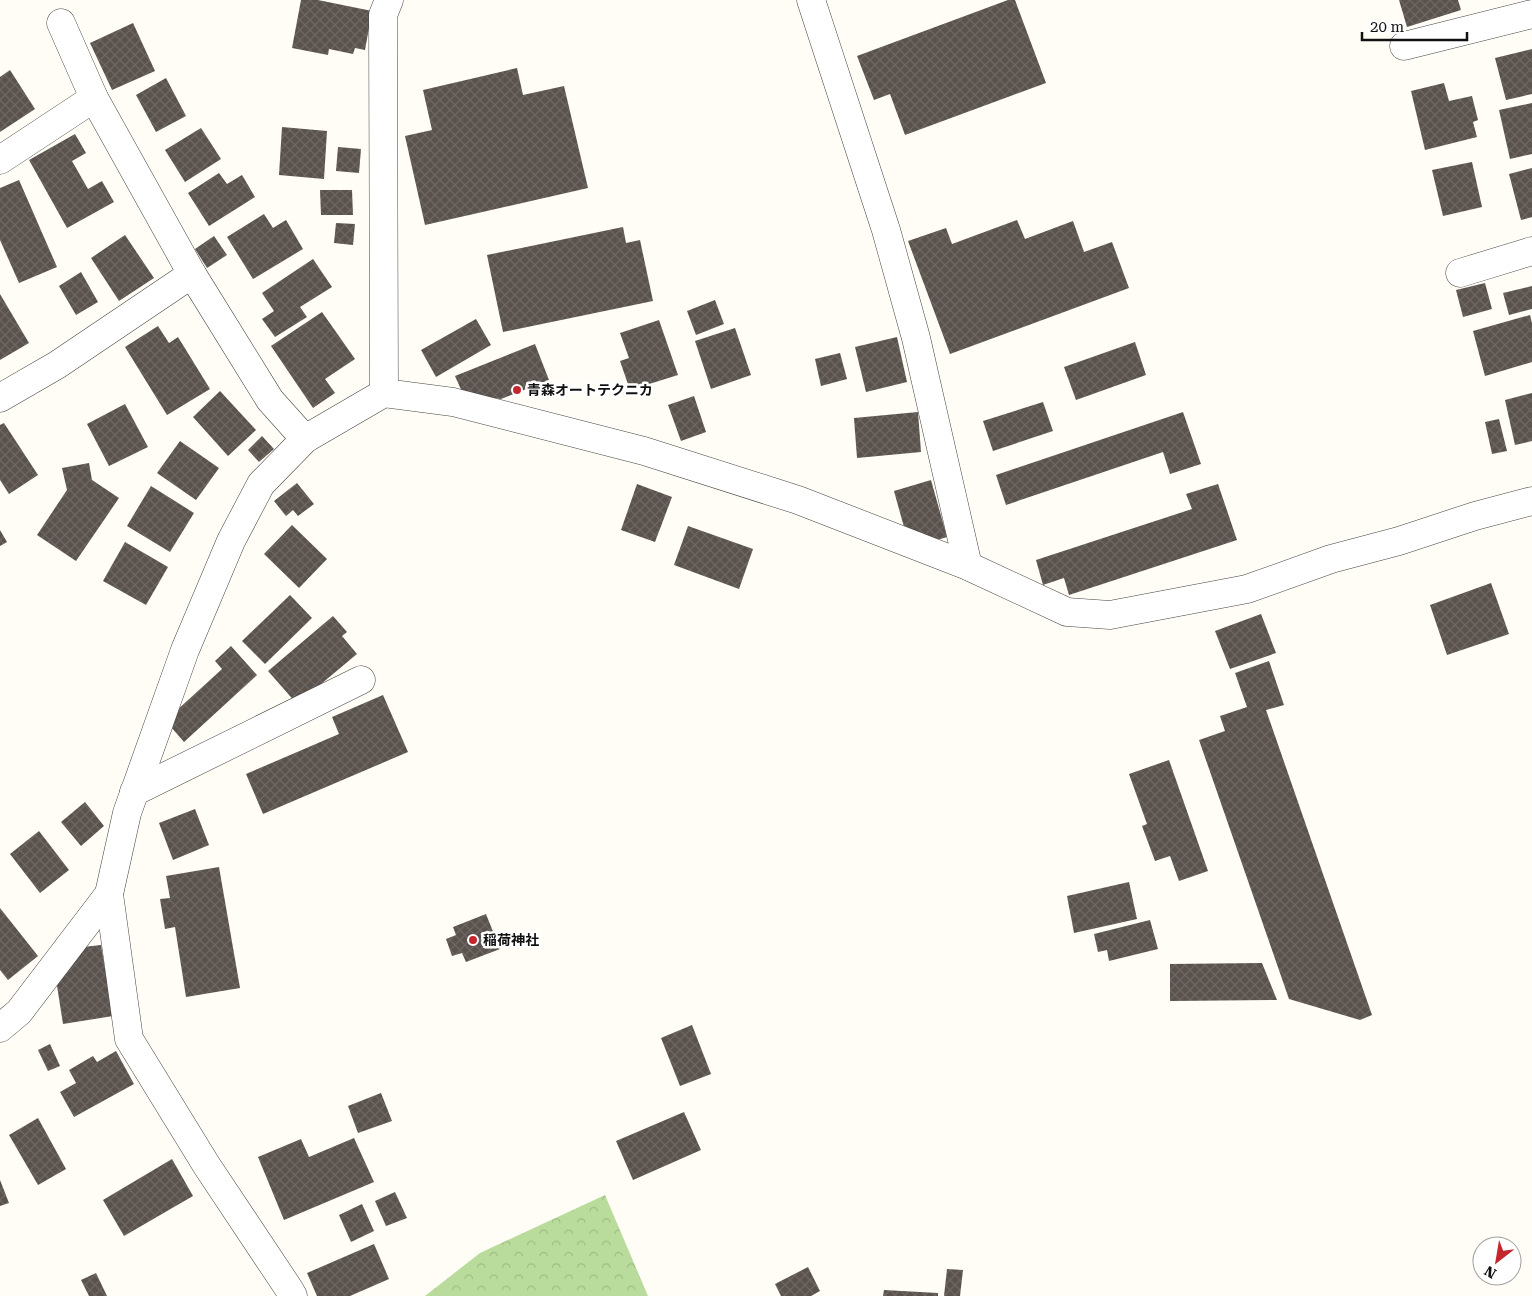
<svg xmlns="http://www.w3.org/2000/svg" width="1532" height="1296" font-family="'Roboto Serif','Noto Sans JP',serif">
	<style>
		.forest { fill: url(#forest-crowns) }
		.building { fill: url(#building-cross-hatch) }
		.lines { fill: none; stroke-linecap: round; stroke-linejoin: round }
		.minor-casing { stroke: #444; stroke-width: 29 }
		.minor { stroke: #fff; stroke-width: 28 }
		.poi-dot { fill: #c4262e; stroke: #fff; stroke-width: 2 }
		.labels { text-anchor: middle; dominant-baseline: central; stroke-width: 5; stroke-linejoin: round; paint-order: stroke }
		.poi-label { font-size: 14px; font-weight: bold; fill: #111; stroke: #fff; text-anchor: start }
	</style>
	<defs>
		<pattern id="forest-crowns" width="20" height="18" patternUnits="userSpaceOnUse" patternTransform="scale(1.25)"><rect width="20" height="18" fill="#b9dc9c"/><path d="M2 6a3 3 0 1 1 6 0M12 15a3 3 0 1 1 6 0" fill="none" stroke="#9ebc85"/></pattern>
		<pattern id="building-cross-hatch" width="8" height="8" patternUnits="userSpaceOnUse" patternTransform="scale(1.25)"><rect width="8" height="8" fill="#5a524d"/><path d="M0 0l8 8M0 8l8-8" fill="none" stroke="#6d6662"/></pattern>
	</defs>
	<rect width="100%" height="100%" fill="#fffdf5"/>
	<path class="forest" d="M605 1195 648 1296H425L480 1253Z"/>
	<g class="building">
		<path d="M301 0H318L372 11 365 50 355 48 353 54 329 49 328 55 292 48Z"/>
		<path d="M1008 0H1015L1046 83 905 135 890 94 874 100 857 56Z"/>
		<path d="M1399 0H1458L1461 10 1407 27Z"/>
		<path d="M133 23 155 71 112 90 90 43Z"/>
		<path d="M1532 49V94L1506 100 1495 58Z"/>
		<path d="M517 68 523 95 564 86 588 188 425 225 405 136 432 130 423 90Z"/>
		<path d="M10 70 35 109 0 132V77Z"/>
		<path d="M166 78 186 116 156 132 136 95Z"/>
		<path d="M1444 83 1449 101 1472 96 1478 120 1473 122 1477 137 1425 150 1411 91Z"/>
		<path d="M1532 103V154L1510 159 1499 110Z"/>
		<path d="M282 127 327 131 324 179 279 175Z"/>
		<path d="M201 128 221 159 185 182 165 150Z"/>
		<path d="M75 134 86 153 72 161 88 189 102 181 114 202 67 228 29 160Z"/>
		<path d="M338 147 361 149 359 173 336 171Z"/>
		<path d="M1472 162 1482 207 1443 216 1432 170Z"/>
		<path d="M1532 168V217L1521 220 1509 174Z"/>
		<path d="M219 173 227 184 242 175 255 197 209 226 188 193Z"/>
		<path d="M19 180 57 267 19 283 0 240V188Z"/>
		<path d="M320 190H352L353 215H321Z"/>
		<path d="M264 214 273 228 286 220 303 249 253 279 227 237Z"/>
		<path d="M1017 220 1025 239 1073 221 1084 252 1112 242 1129 288 950 354 908 241 946 228 952 244Z"/>
		<path d="M336 223 355 224 353 245 334 243Z"/>
		<path d="M623 227 626 243 640 240 653 301 503 332 487 255Z"/>
		<path d="M125 235 154 278 119 301 91 258Z"/>
		<path d="M214 236 227 255 207 268 195 249Z"/>
		<path d="M313 259 332 287 300 307 307 317 275 337 262 319 274 311 262 293Z"/>
		<path d="M81 272 98 302 76 315 59 286Z"/>
		<path d="M1485 283 1492 309 1463 317 1456 290Z"/>
		<path d="M1532 286V309L1509 315 1503 293Z"/>
		<path d="M0 294 29 343 0 360Z"/>
		<path d="M715 300 724 324 696 335 687 311Z"/>
		<path d="M322 312 355 359 325 379 335 393 313 408 271 346Z"/>
		<path d="M1530 315 1532 323V362L1485 376 1473 331Z"/>
		<path d="M476 319 491 345 436 377 421 350Z"/>
		<path d="M659 320 678 375 630 390 620 361 629 358 620 333Z"/>
		<path d="M158 326 169 343 178 337 210 389 167 415 125 347Z"/>
		<path d="M735 328 751 375 711 389 695 341Z"/>
		<path d="M897 337 907 382 866 392 855 347Z"/>
		<path d="M1135 342 1146 375 1076 400 1064 367Z"/>
		<path d="M535 344 549 380 501 399 463 394 455 376Z"/>
		<path d="M840 353 847 379 821 386 815 359Z"/>
		<path d="M220 391 256 430 228 456 193 417Z"/>
		<path d="M1532 393V441L1515 445 1505 400Z"/>
		<path d="M694 396 706 432 681 441 668 405Z"/>
		<path d="M1043 402 1053 431 993 451 983 421Z"/>
		<path d="M125 404 148 447 109 466 87 424Z"/>
		<path d="M918 412 921 452 857 458 854 418Z"/>
		<path d="M1183 412 1201 464 1170 474 1163 452 1006 505 996 475Z"/>
		<path d="M1499 419 1507 451 1492 454 1485 422Z"/>
		<path d="M4 423 38 475 9 494 0 480V425Z"/>
		<path d="M262 436 274 449 259 462 248 450Z"/>
		<path d="M180 441 219 468 196 500 157 473Z"/>
		<path d="M89 463 92 480 119 498 76 561 37 535 67 490 62 468Z"/>
		<path d="M931 480 947 537 934 541 904 527 894 491Z"/>
		<path d="M297 483 314 504 298 516 293 510 286 516 274 501Z"/>
		<path d="M637 484 672 497 655 542 621 530Z"/>
		<path d="M1218 484 1237 540 1069 595 1064 578 1043 585 1036 560 1192 509 1186 494Z"/>
		<path d="M151 486 194 513 170 552 127 526Z"/>
		<path d="M292 525 327 559 299 588 264 554Z"/>
		<path d="M688 526 753 549 739 589 674 565Z"/>
		<path d="M0 530 7 542 0 546Z"/>
		<path d="M125 542 168 567 146 605 103 581Z"/>
		<path d="M1491 583 1509 634 1447 655 1430 605Z"/>
		<path d="M290 595 312 618 265 664 242 641Z"/>
		<path d="M1261 614 1276 653 1230 669 1215 631Z"/>
		<path d="M333 616 347 632 342 636 357 654 297 704 268 671Z"/>
		<path d="M231 646 257 675 184 742 171 727 175 712 222 669 215 661Z"/>
		<path d="M1269 661 1284 705 1266 710 1372 1015 1360 1020 1289 999 1199 740 1225 731 1220 716 1247 707 1235 673Z"/>
		<path d="M383 695 408 752 263 814 246 774 339 734 332 717Z"/>
		<path d="M1169 760 1208 871 1179 881 1170 856 1155 861 1142 826 1147 824 1129 774Z"/>
		<path d="M85 802 104 826 81 846 61 822Z"/>
		<path d="M195 809 209 845 173 860 159 823Z"/>
		<path d="M39 831 69 870 40 893 10 854Z"/>
		<path d="M219 867 240 988 186 997 175 927 165 929 160 899 170 898 166 876Z"/>
		<path d="M1129 882 1137 919 1074 933 1067 896Z"/>
		<path d="M0 908 38 956 8 980 0 970Z"/>
		<path d="M486 914 500 949 466 962 462 953 452 956 446 939 456 935 453 927Z"/>
		<path d="M1150 920 1158 949 1109 961 1107 950 1098 952 1094 934Z"/>
		<path d="M101 945 113 1016 63 1024 55 973 83 947Z"/>
		<path d="M1262 963 1277 1000 1170 1001V964Z"/>
		<path d="M692 1025 711 1074 680 1086 661 1038Z"/>
		<path d="M50 1044 60 1066 48 1071 38 1050Z"/>
		<path d="M116 1051 134 1084 74 1117 60 1092 76 1083 69 1070 93 1056 97 1062Z"/>
		<path d="M381 1093 392 1121 358 1133 348 1106Z"/>
		<path d="M684 1112 701 1150 633 1180 616 1141Z"/>
		<path d="M38 1118 66 1169 38 1185 9 1135Z"/>
		<path d="M354 1138 374 1182 284 1220 258 1157 301 1139 309 1157Z"/>
		<path d="M172 1159 193 1196 124 1236 103 1200Z"/>
		<path d="M0 1180 9 1203 0 1206Z"/>
		<path d="M395 1192 407 1218 386 1226 375 1201Z"/>
		<path d="M362 1204 374 1231 351 1242 339 1215Z"/>
		<path d="M374 1244 389 1279 350 1296H317L307 1273Z"/>
		<path d="M808 1267 820 1291 811 1296H781L775 1284Z"/>
		<path d="M947 1269 963 1270 960 1296H944Z"/>
		<path d="M96 1273 107 1296H89L81 1280Z"/>
		<path d="M884 1290 938 1293V1296H883Z"/>
	</g>
	<g class="lines">
		<g class="minor-casing">
			<g id="minor">
				<path d="M811 0 886 230 916 338 968 566"/>
				<path d="M61 23 94 98 192 274"/>
				<path d="M1404 46 1532 14"/>
				<path d="M0 160 94 98"/>
				<path d="M1460 273 1532 251"/>
				<path d="M384 393 383 15 389 0"/>
				<path d="M0 398 57 365 192 274 270 400 305 439"/>
				<path d="M134 792 361 680"/>
				<path d="M0 1028 19 1012 109 894"/>
				<path d="M293 1296 289 1289 207 1166 129 1039 109 894 127 813 185 650 231 541 261 484 305 439 384 393 453 402 644 451 798 500 968 566 1067 612 1110 615 1247 589 1331 559 1399 541 1475 516 1532 501"/>
			</g>
		</g>
		<use href="#minor" class="minor"/>
	</g>
	<g class="poi-dot">
		<circle cx="517" cy="390" r="5"/>
		<circle cx="473" cy="940" r="5"/>
	</g>
	<g class="labels">
		<g class="poi-label">
			<text x="527" y="390">青森オートテクニカ</text>
			<text x="483" y="940">稲荷神社</text>
		</g>
	</g>
	<g transform="translate(1497 1261) rotate(211)"><circle r="24" fill="#ffffff" stroke="#a0a0a0"/>
	<path d="M0-4L9 19L0 12L-9 19Z" fill="#c4262e"/>
	<text y="-8" font-size="14" font-weight="bold" text-anchor="middle" fill="#111111">N</text>
	</g>
	<path d="M1362 32v8h105v-8" fill="none" stroke="#111111" stroke-width="2.5"/>
	<text x="1370" y="32" font-size="15" fill="#111111" stroke="#ffffff" stroke-width="4" paint-order="stroke">20 m</text>
</svg>
